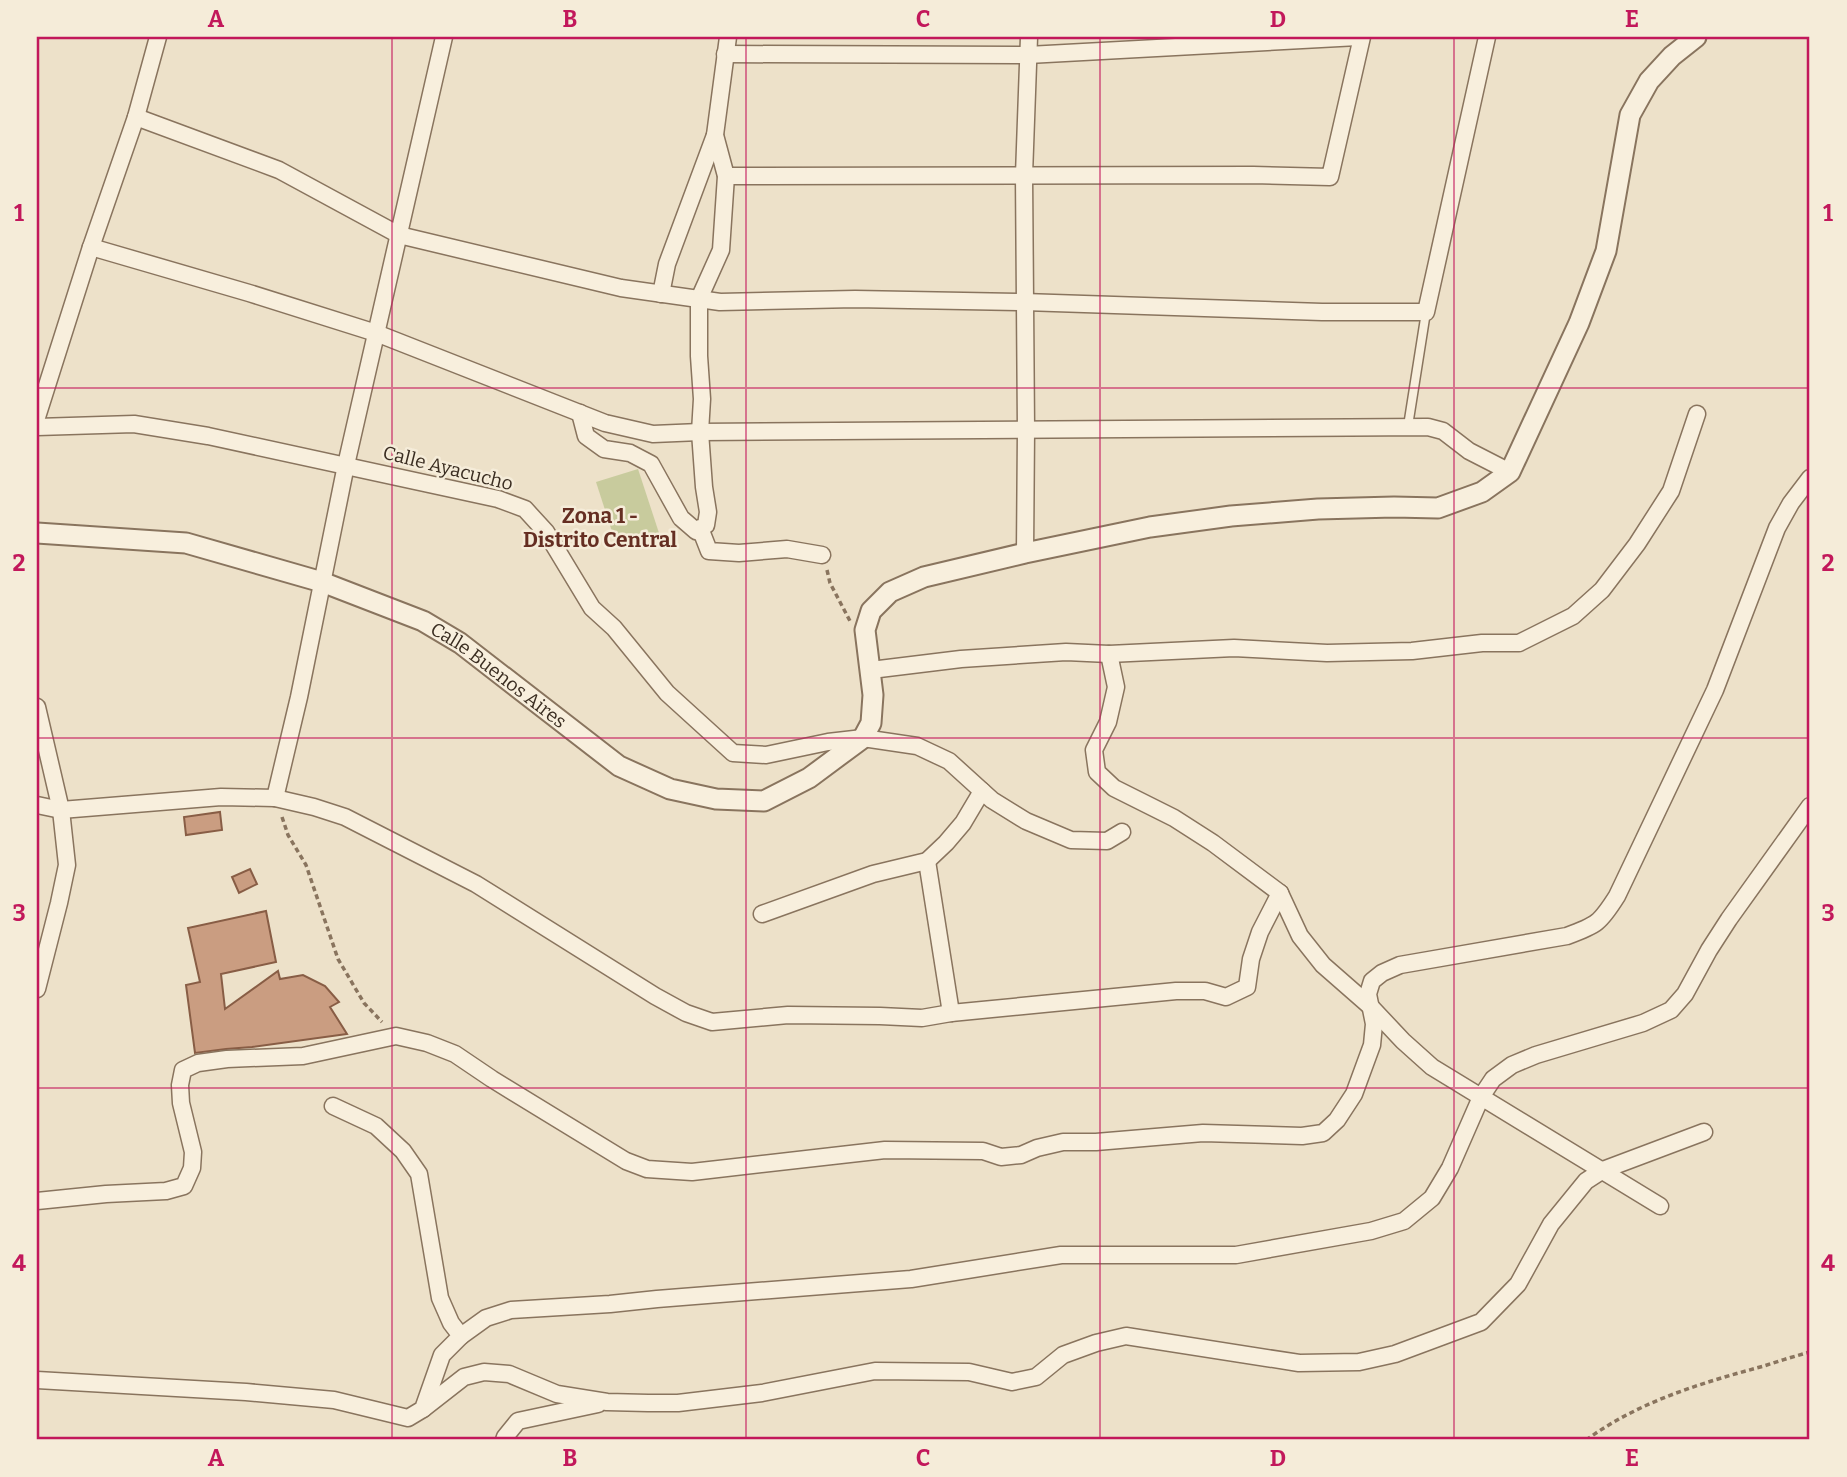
<svg xmlns="http://www.w3.org/2000/svg" width="1847" height="1477" font-family="Bitter,serif">
	<style>
		.green { fill: #c8cb9d }
		.building { fill: #ca9d81; stroke: #885d45; stroke-width: 2 }
		.lines { fill: none; stroke-linecap: round; stroke-linejoin: round }
		.service-casing { stroke: #89745e; stroke-width: 11 }
		.minor-casing { stroke: #89745e; stroke-width: 19 }
		.tertiary-casing { stroke: #89745e; stroke-width: 23 }
		.path { stroke: #89745e; stroke-width: 3.5; stroke-dasharray: 5 3.5; stroke-linecap: butt }
		.service { stroke: #f8efdd; stroke-width: 8 }
		.minor { stroke: #f8efdd; stroke-width: 16 }
		.tertiary { stroke: #f8efdd; stroke-width: 19 }
		.grid { fill: none; stroke: #c2185b; stroke-width: 2; stroke-opacity: 0.55 }
		.labels { text-anchor: middle; dominant-baseline: central; stroke-width: 5; stroke-linejoin: round; paint-order: stroke }
		.street-label { font-size: 19px; fill: #3a2d21; stroke: #f5ecd9 }
		.neighbourhood-label { font-size: 21px; font-weight: bold; fill: #652e22; stroke: #f5ecd9 }
		.neatline { fill: none; stroke: #c2185b; stroke-width: 2.5 }
		.grid-label { font-size: 23px; text-anchor: middle; font-weight: bold; fill: #c2185b }
	</style>
	<rect width="100%" height="100%" fill="#ede1c9"/>
	<path class="green" d="M638 469 659 533 617 547 596 482Z"/>
	<g class="building">
		<path d="M220 812 222 830 186 835 184 817Z"/>
		<path d="M250 869 257 884 239 893 232 877Z"/>
		<path d="M266 911 276 962 221 974 225 1009 278 971 280 979 303 975 325 986 339 1002 330 1007 347 1034 252 1047 226 1049 195 1053 186 985 200 982 188 928Z"/>
	</g>
	<g class="lines">
		<g class="service-casing">
			<path id="service" d="M1408 426 1426 312"/>
		</g>
		<g class="minor-casing">
			<g id="minor">
				<path d="M725 54 1028 55 1358 37"/>
				<path d="M136 117 279 170 399 235 621 288 720 302 855 299 1024 302 1322 312H1426L1487 37"/>
				<path d="M726 176 1253 175 1330 177 1362 37"/>
				<path d="M91 247 249 293 376 333 605 423 653 434 700 432 1428 427 1443 431 1469 451 1510 472"/>
				<path d="M661 294 667 264 715 135"/>
				<path d="M580 413 586 436 604 449 630 453 651 464 681 518 696 531 706 525 708 512 704 487 700 432 702 399 699 356V299L721 250 726 176 715 135 728 37"/>
				<path d="M37 417 91 247 136 117 158 37"/>
				<path d="M37 427 134 424 208 436 498 499 525 509 546 532 592 608 614 628 667 693 733 753 766 755 828 742 863 738 917 746 949 761 992 800 1026 821 1071 840 1107 841 1122 832"/>
				<path d="M700 528 709 551 739 553 787 549 822 555"/>
				<path d="M1025 553 1026 430 1024 175 1029 37"/>
				<path d="M1109 654 1116 687 1108 722 1094 750 1097 772 1114 788 1174 818 1213 843 1280 893 1300 936 1323 965 1371 1007 1403 1041 1432 1067 1660 1206"/>
				<path d="M871 670 961 659 1066 652 1109 654 1234 648 1327 653 1412 651 1482 643H1519L1573 616 1602 590 1637 544 1671 491 1697 414"/>
				<path d="M37 707 61 810 67 865 59 903 37 989"/>
				<path d="M275 798 299 697 346 465 444 37"/>
				<path d="M37 805 61 810 221 797 275 798 314 807 345 817 476 884 655 996 686 1013 712 1022 788 1015 880 1016 922 1018 951 1013 1176 991H1205L1226 997 1247 987 1251 959 1260 932 1280 893"/>
				<path d="M927 861 951 1013"/>
				<path d="M762 914 873 874 927 861 946 843 963 823 982 791"/>
				<path d="M37 1201 106 1194 166 1191 184 1186 192 1168 193 1152 181 1103 180 1085 183 1070 198 1063 227 1059 303 1056 396 1036 427 1043 455 1054 492 1079 626 1161 647 1169 692 1172 885 1150 983 1151 1001 1157 1021 1155 1037 1148 1063 1142H1096L1203 1133 1302 1136 1323 1133 1337 1120 1354 1094 1372 1045 1374 1024 1368 994 1372 981 1382 973 1400 965 1567 936C1597 925 1600 923 1617 896L1715 690 1777 528 1791 503 1810 478"/>
				<path d="M461 1336 486 1318 511 1310 610 1304 657 1299 911 1279 1061 1255H1236L1371 1231 1404 1221 1432 1198 1450 1168 1481 1097 1493 1079 1512 1065 1536 1055 1643 1023 1671 1010 1685 994 1709 950 1729 919 1810 806"/>
				<path d="M37 1380 246 1392 334 1400 408 1418 423 1409 442 1355 461 1336 451 1323 440 1298 419 1174 403 1151 376 1126 333 1106"/>
				<path d="M423 1409 464 1377 484 1372 509 1374 557 1394 607 1402 648 1403H678L762 1393 875 1371 969 1372 1012 1382 1036 1377 1063 1355 1096 1343 1126 1336 1299 1363 1359 1362 1395 1354 1481 1322 1518 1284 1551 1224 1586 1181 1603 1170 1704 1132"/>
				<path d="M504 1440 505 1437 518 1421 598 1404"/>
			</g>
		</g>
		<g class="tertiary-casing">
			<g id="tertiary">
				<path id="s1" d="M37 533 186 543 322 582 423 621 460 643 619 766 670 789 716 799 764 801 809 778 863 738 871 723 873 695 865 630 871 611 890 592 924 577 1025 553 1150 527 1231 516 1318 509 1394 507 1438 508 1482 492 1510 472 1579 323 1606 251 1630 115 1649 81 1672 56 1696 37"/>
			</g>
		</g>
		<g class="path">
			<path d="M827 570 830 583 850 621"/>
			<path d="M282 817 288 835 306 865 338 959 364 1003 382 1022"/>
			<path d="M1586 1440C1640 1401 1701 1383 1764 1366 1779 1361 1795 1356 1810 1352"/>
		</g>
		<use href="#service" class="service"/>
		<use href="#minor" class="minor"/>
		<use href="#tertiary" class="tertiary"/>
	</g>
	<path class="grid" d="M392 37V1440M746 37V1440M1100 37V1440M1454 37V1440M37 388H1810M37 738H1810M37 1088H1810"/>
	<g class="labels">
		<g class="street-label">
			<text transform="translate(448 468) rotate(14)">Calle Ayacucho</text>
			<text stroke="none"><textPath href="#s1" startOffset="492">Calle Buenos Aires</textPath></text>
		</g>
		<g class="neighbourhood-label">
			<text x="600" y="516">Zona 1 -<tspan x="600" dy="24">Distrito Central</tspan></text>
		</g>
	</g>
	<rect width="1847" height="1477" fill="none" stroke="#f5ecd9" stroke-width="77"/>
	<rect x="38" y="38" width="1770" height="1400" class="neatline"/>
	<g class="grid-label">
		<text x="216" y="27">A</text>
		<text x="570" y="27">B</text>
		<text x="923" y="27">C</text>
		<text x="1278" y="27">D</text>
		<text x="1632" y="27">E</text>
		<text x="19" y="221">1</text>
		<text x="1828" y="221">1</text>
		<text x="19" y="571">2</text>
		<text x="1828" y="571">2</text>
		<text x="19" y="921">3</text>
		<text x="1828" y="921">3</text>
		<text x="19" y="1271">4</text>
		<text x="1828" y="1271">4</text>
		<text x="216" y="1466">A</text>
		<text x="570" y="1466">B</text>
		<text x="923" y="1466">C</text>
		<text x="1278" y="1466">D</text>
		<text x="1632" y="1466">E</text>
	</g>
</svg>
